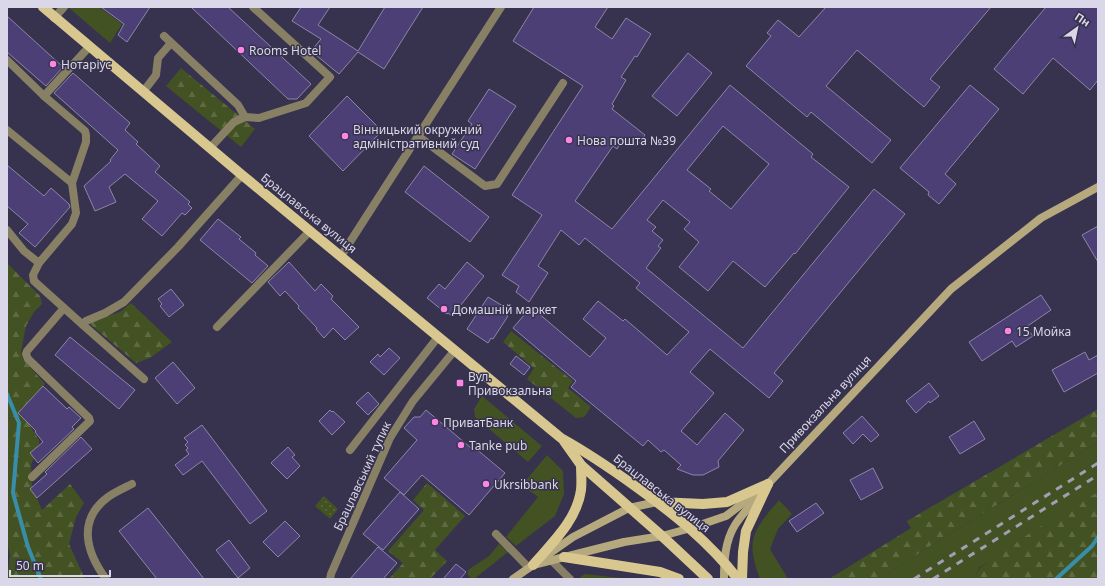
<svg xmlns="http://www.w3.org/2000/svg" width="1105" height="586" font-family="'Noto Sans',sans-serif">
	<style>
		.grass { fill: #435222 }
		.forest { fill: url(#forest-firs) }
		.park { fill: url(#park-dots) }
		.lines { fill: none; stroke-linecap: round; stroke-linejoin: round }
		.stream { stroke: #388ea8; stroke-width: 4 }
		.building { fill: #4b3f76; stroke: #8c87a6; fill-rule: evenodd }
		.lane { stroke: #878064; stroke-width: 8 }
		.street { stroke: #878064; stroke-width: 8 }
		.secondary { stroke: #b5a97d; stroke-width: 8 }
		.primary { stroke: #d8c88f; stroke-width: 10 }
		.rail { stroke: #a19eb2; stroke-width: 3; stroke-dasharray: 7 7; stroke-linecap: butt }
		.poi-dot { fill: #fc86e3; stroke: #37324d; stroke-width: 1.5 }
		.labels { text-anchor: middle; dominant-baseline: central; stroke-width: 3; stroke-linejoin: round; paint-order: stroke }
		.poi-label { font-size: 12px; fill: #d9d7e8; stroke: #37324d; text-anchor: start }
		.street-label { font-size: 12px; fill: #d9d7e8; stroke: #37324d }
	</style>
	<defs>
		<pattern id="forest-firs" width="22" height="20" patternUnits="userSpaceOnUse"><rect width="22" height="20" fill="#435222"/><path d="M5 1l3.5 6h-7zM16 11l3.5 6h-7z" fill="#5e6a42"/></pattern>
		<pattern id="park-dots" width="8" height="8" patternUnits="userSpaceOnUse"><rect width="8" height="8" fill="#435222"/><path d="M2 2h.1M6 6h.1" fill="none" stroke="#5e6a42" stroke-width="1.8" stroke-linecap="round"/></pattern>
	</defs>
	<rect width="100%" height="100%" fill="#37324d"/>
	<g class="grass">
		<path d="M68 7H99L122 24 110 43Z"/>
		<path d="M482 396 542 446 528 462 475 417 474 409Z"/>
		<path d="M1098 442V503L980 567 973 579H880L927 548Z"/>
		<path d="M547 455 563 471 564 494 555 516 516 546 506 537 538 497 522 485Z"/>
		<path d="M779 500 792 514 778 529 770 549 788 579H760C745 539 753 531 779 500Z"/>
		<path d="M499 544 508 552 474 579H472L468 575V570L489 556Z"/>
		<path d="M585 574 630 579H581L580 577Z"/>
	</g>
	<g class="forest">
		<path d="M181 68 255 129 241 147 166 86Z"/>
		<path d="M7 263 40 296 42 304 34 312 26 326 21 352 23 359 45 384 18 413 29 424 39 440V445L31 465 32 487 42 510 70 484 84 503 76 517 69 544 85 579H7L10 556 7 540Z"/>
		<path d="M131 303 172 342 150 358 136 363 90 324 92 321 120 312Z"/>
		<path d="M511 331 573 381 568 388 591 407 584 417 576 418 527 379 534 368 503 342Z"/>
		<path d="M1098 409V442L927 548 880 579H829L911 528 907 521Z"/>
		<path d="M427 483 465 516 435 550 447 561 430 579H389L403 563 388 551 424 510 413 500Z"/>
		<path d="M1098 492V579H973L980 568 1033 531Z"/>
	</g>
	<path class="park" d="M324 496 338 509 330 519 315 506Z"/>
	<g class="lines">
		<g class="stream">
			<path d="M7 394 19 423 13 493 28 547 41 579"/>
			<path d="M1056 579 1092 546 1098 537"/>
		</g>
	</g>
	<g class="building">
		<path d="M101 7H150L127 42 118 35 124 24Z"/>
		<path d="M191 7H228L311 84 297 99H288Z"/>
		<path d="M301 7H330L318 25 358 51 385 7H423L384 69 358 52 339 74 311 51 321 39 292 21Z"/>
		<path d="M534 7H608L595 27 612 39 626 18 651 34 637 57 635 56 621 77 626 80 612 104 614 106 612 109 645 135 637 146 625 137 617 149 613 146 575 201 612 229 730 85 813 154 811 157 849 187 795 254 794 253 765 287 733 261 708 291 679 267 699 242 684 229 690 222 663 200 647 220 656 227 652 231 663 240 658 246 661 248 646 268 743 348 874 189 905 214 774 373 783 381 769 398 710 349 690 372 714 393 681 431 697 445 725 413 744 430 718 461 719 467 703 475H693L677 469 681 465 664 450 661 452 648 440 643 446 571 387 576 381 513 328 531 307 590 357 606 338 583 319 598 301 623 321 625 319 667 355 689 332 636 288 640 283 585 238 579 245 561 230 538 266 548 273 529 302 516 292 519 286 502 275 542 215 512 195 583 86 513 41ZM723 126 769 164 731 209 709 191 711 189 687 170Z"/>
		<path d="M826 7H991L930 79 940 87 924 107 857 50 826 86 891 140 872 163 811 112 807 117 746 66 771 36 767 33 778 20 799 37Z"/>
		<path d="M1046 7H1098V80L1090 90 1053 58 1023 94 994 69Z"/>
		<path d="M7 16 63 67 46 86 7 52Z"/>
		<path d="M688 53 712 73 677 116 652 96Z"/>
		<path d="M73 73 130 123 125 130 138 142 136 144 160 166 155 172 190 202 188 204 192 208 185 215 182 213 162 236 142 219 158 201 125 174 109 187 116 202 95 211 84 186 111 161 110 160 118 150 54 93Z"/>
		<path d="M970 85 999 109 945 174 956 184 939 204 928 195 929 192 900 168Z"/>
		<path d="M489 89 516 106 475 169 452 154 472 124 468 121Z"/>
		<path d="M347 96 382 131 343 171 309 136Z"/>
		<path d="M7 165 44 196 51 188 69 204 70 207 35 247 19 233 28 224 7 206Z"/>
		<path d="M424 166 489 217 470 242 405 192Z"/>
		<path d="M218 219 241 237 239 239 256 253 255 255 268 266 252 283 200 240Z"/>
		<path d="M1098 226V262L1082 235Z"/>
		<path d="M289 262 315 291 321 284 333 296 331 299 359 327 345 340 333 328 324 338 316 329 317 328 298 308 299 306 285 291 280 296 268 282Z"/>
		<path d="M467 262 484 276 452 316 448 313 447 314 427 298 439 284 445 289Z"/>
		<path d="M171 289 184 305 169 317 160 306 162 304 158 299Z"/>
		<path d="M1041 295 1051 310 1026 327 1033 336 1016 347 1012 341 982 361 969 342Z"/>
		<path d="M488 297 503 306 500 311 508 316 493 339 491 338 488 343 467 329Z"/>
		<path d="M70 337 135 390 119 409 55 355Z"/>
		<path d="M389 348 400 358 384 375 370 362 378 354 380 357Z"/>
		<path d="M1085 352 1089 360 1098 355V373L1064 392 1052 370Z"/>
		<path d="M516 356 530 367 524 375 510 364Z"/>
		<path d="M173 362 195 388 177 404 155 378Z"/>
		<path d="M929 383 939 396 930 403 929 401 916 413 906 401Z"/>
		<path d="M43 386 67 409 69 407 81 418 72 427 74 429 38 463 30 453 43 442 35 432 36 431 18 413Z"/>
		<path d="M368 392 379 404 368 415 356 403Z"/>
		<path d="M330 410 332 412 333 411 345 422 332 435 319 421Z"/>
		<path d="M426 410 471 448H475L505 473 469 515 422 475 404 495 384 478 417 440 404 428 414 417H420Z"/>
		<path d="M862 416 879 435 871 442 863 434 853 444 843 433Z"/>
		<path d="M974 421 985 439 960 454 949 437Z"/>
		<path d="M202 425 267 511 250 524 202 461 183 475 175 465 189 454 186 450 188 448 185 445 188 442 184 438Z"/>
		<path d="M81 437 92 449 37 498 30 489 47 474 45 472Z"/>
		<path d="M288 447 295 455 292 457 300 466 287 479 271 463Z"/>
		<path d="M873 468 883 488 861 500 850 480Z"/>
		<path d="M400 492 419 509 383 550 363 534Z"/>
		<path d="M816 503 824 513 797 532 789 521Z"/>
		<path d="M148 508 194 566 204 579H157L119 531Z"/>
		<path d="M285 521 300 536 278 557 263 542Z"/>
		<path d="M229 540 250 568 238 578 216 550Z"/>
		<path d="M378 547 397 563 383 579H350Z"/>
		<path d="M456 564 466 572 460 579H443Z"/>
	</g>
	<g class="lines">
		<g class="lane">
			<path d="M54 18 64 7"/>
			<path d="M164 36 238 105 245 117"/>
			<path d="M7 60 44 96 85 131 86 135V142L72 183"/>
			<path d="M143 92 156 75 158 58 171 43"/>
			<path d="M44 96 89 47"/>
			<path d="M7 130 72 183 76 213 72 224 39 263 24 251 7 230"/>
			<path d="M418 136 485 186 497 184 563 83"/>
			<path d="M210 148 234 122 245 117 259 118 306 103 330 77 253 7"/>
			<path d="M39 263 33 275 34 281 83 325"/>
			<path d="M217 327 310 231"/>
			<path d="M144 379 83 325 86 321 105 313 124 302 178 247 242 175"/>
			<path d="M350 450 438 337"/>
			<path d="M32 477 90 421 89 418 28 359 26 354 27 351 64 308"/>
			<path d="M496 534 529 568"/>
			<path d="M551 560 570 579"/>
			<path d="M106 579C86 552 77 520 108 497 115 492 124 488 132 484"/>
		</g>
		<g class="street">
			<path d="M341 256 501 7"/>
			<path d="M330 579 331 574 390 438 413 401 455 350"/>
		</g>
		<g class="secondary">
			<path d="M533 565 624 542 662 536 691 528 726 516 768 484 951 289 1041 218 1098 187"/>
			<path d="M513 579 573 537 629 508 657 502"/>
			<path d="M724 579C724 561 725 541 735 525 742 514 751 505 759 496"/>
		</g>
		<g class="primary">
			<path d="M43 7 242 175 561 438C588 453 610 468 635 486 674 514 708 541 738 579"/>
			<path d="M564 441 581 465 662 536 708 579"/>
			<path d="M658 502 703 504 727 502 768 484"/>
			<path d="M564 557 660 572 679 579"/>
			<path d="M533 565C552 543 577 520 581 490 582 482 581 473 581 465"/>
			<path d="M742 579 743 552 746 531 768 484"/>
		</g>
		<g class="rail">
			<path d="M914 579 1098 463"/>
			<path d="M933 579 1098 475"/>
		</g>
	</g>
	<g class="poi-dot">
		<circle cx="241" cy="50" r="4"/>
		<circle cx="53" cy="64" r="4"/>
		<circle cx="345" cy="136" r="4"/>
		<circle cx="569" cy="140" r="4"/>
		<circle cx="444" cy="309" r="4"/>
		<circle cx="1008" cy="331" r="4"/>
		<rect x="456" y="379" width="8" height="8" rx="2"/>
		<circle cx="435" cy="422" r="4"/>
		<circle cx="461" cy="445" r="4"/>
		<circle cx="486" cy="484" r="4"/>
	</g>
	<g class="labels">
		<g class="poi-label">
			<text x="249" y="50">Rooms Hotel</text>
			<text x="61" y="64">Нотаріус</text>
			<text x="353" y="129">Вінницький окружний<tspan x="353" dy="14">адміністративний суд</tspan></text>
			<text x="577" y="140">Нова пошта №39</text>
			<text x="452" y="309">Домашній маркет</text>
			<text x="1016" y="331">15 Мойка</text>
			<text x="468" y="376">Вул.<tspan x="468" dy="14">Привокзальна</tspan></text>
			<text x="443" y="422">ПриватБанк</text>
			<text x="469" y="445">Tanke pub</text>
			<text x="494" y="484">Ukrsibbank</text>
		</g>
		<g class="street-label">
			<text transform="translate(309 213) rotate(39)">Брацлавська вулиця</text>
			<text transform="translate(825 404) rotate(-47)">Привокзальна вулиця</text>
			<text transform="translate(362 476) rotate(-65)">Брацлавський тупик</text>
			<text transform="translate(662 493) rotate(38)">Брацлавська вулиця</text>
		</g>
	</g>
	<rect width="1105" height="586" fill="none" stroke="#d9d7e8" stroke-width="16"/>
	<g transform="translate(1077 28) rotate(33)" stroke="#37324d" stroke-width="3" paint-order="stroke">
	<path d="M0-3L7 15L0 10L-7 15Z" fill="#d9d7e8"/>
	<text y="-6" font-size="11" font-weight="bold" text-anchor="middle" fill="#d9d7e8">Пн</text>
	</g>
	<path d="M10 570v6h100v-6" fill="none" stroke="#d9d7e8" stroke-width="2"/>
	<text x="16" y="570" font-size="12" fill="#d9d7e8" stroke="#37324d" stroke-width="3" paint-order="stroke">50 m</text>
</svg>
